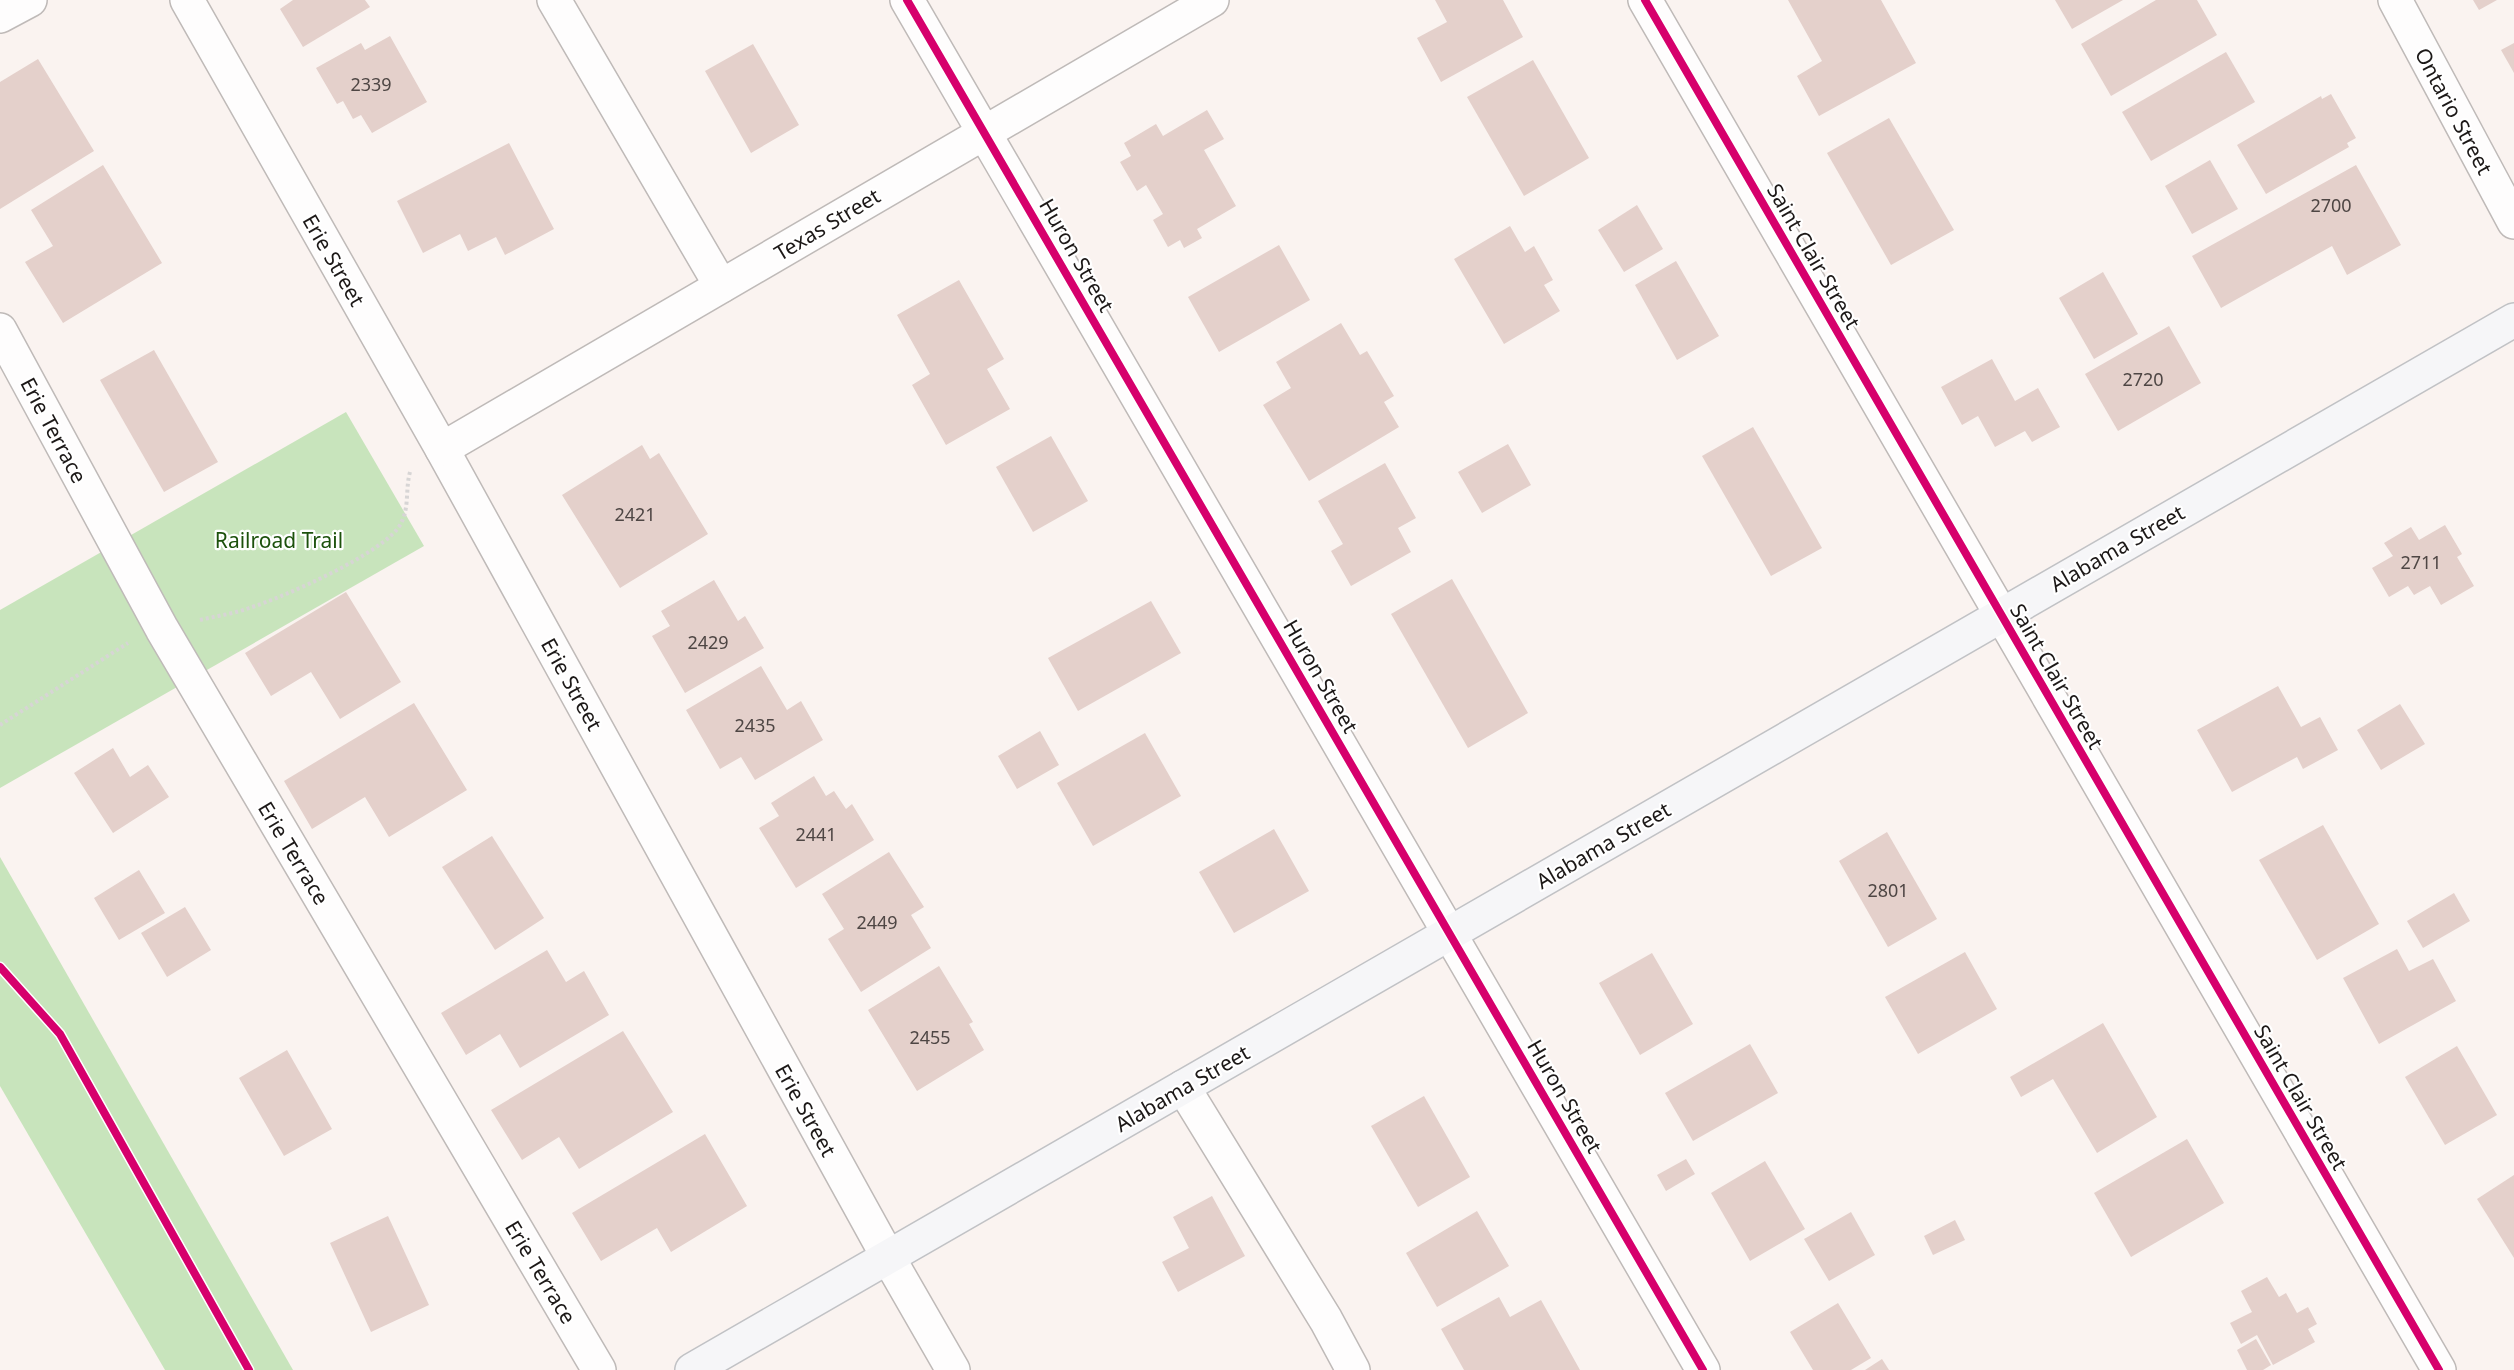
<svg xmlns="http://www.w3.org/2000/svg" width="2514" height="1370" font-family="'Noto Sans',sans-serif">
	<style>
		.forest { fill: #c8e4bc }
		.building { fill: #e4d0cb }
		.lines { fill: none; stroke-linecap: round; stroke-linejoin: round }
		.minor-casing { stroke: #bfbab8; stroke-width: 36 }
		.major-casing { stroke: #c1c2c5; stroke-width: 36 }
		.path { stroke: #d7d5d5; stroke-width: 4; stroke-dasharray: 3 3; stroke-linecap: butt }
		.minor { stroke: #fefdfd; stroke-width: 33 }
		.major { stroke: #f6f6f8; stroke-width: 33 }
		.cycleway-casing { stroke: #fff; stroke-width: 11 }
		.cycleway { stroke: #d6006c; stroke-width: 8 }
		.labels { text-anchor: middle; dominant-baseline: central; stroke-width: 4.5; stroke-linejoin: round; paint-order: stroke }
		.number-label { font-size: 18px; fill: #4e4644 }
		.street-label { font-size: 21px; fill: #1c1817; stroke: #fff }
		.park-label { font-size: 21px; fill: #1c510c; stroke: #fff }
	</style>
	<rect width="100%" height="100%" fill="#faf3f0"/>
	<g class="forest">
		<path d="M346 412 424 546 0 788V610Z"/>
		<path d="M0 857 293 1370H165L0 1086Z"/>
	</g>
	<g class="building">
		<path d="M293 0H365L370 7 303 47 280 9Z"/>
		<path d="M1435 0H1503L1523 37 1441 82 1417 38 1447 22Z"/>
		<path d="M1788 0H1881L1916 63 1819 116 1797 76 1822 61Z"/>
		<path d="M2055 0H2123L2072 29Z"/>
		<path d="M2156 0H2197L2217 35 2111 96 2081 44Z"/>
		<path d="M2473 0H2497L2479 10Z"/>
		<path d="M390 36 427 102 372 133 361 115 353 119 343 101 337 104 316 68 361 43 365 50Z"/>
		<path d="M2514 43V73L2501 50Z"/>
		<path d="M753 44 799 125 751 153 705 71Z"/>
		<path d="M2226 52 2255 102 2151 161 2122 112Z"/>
		<path d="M38 59 94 151 0 209V82Z"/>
		<path d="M1533 60 1589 158 1524 196 1467 97Z"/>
		<path d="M2331 94 2356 138 2347 143 2349 147 2266 194 2237 145 2321 96 2322 99Z"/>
		<path d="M1207 110 1224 139 1204 150 1236 206 1197 229 1202 238 1184 248 1180 240 1168 247 1153 220 1163 214 1146 185 1137 191 1120 162 1131 156 1124 143 1156 124 1163 136Z"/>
		<path d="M1889 118 1954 230 1891 265 1827 153Z"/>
		<path d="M509 143 554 229 505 255 496 237 468 251 460 234 423 253 397 201Z"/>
		<path d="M2210 160 2238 209 2192 234 2165 186Z"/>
		<path d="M103 165 162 263 63 323 25 262 53 246 31 210Z"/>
		<path d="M2356 165 2401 245 2347 275 2332 246 2221 308 2192 256Z"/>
		<path d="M1637 205 1663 249 1624 272 1598 230Z"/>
		<path d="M1510 226 1525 252 1534 246 1553 280 1544 285 1560 311 1504 344 1454 259Z"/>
		<path d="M1279 245 1310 300 1219 352 1188 297Z"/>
		<path d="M1676 261 1719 336 1677 360 1635 285Z"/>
		<path d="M2103 272 2138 334 2094 359 2059 298Z"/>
		<path d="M959 280 1004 359 987 369 1010 409 946 445 912 385 930 374 897 315Z"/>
		<path d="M1341 323 1360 355 1367 351 1394 396 1384 402 1399 427 1309 481 1263 405 1291 388 1276 362Z"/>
		<path d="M2169 326 2201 383 2118 431 2085 374Z"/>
		<path d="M154 350 218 462 164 492 100 380Z"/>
		<path d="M1992 359 2015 401 2038 388 2060 427 2032 442 2025 431 1995 447 1978 416 1962 425 1941 387Z"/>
		<path d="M1753 427 1822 548 1771 576 1702 456Z"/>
		<path d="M1051 436 1088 501 1033 532 996 467Z"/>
		<path d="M1508 444 1531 485 1482 513 1458 472Z"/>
		<path d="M642 445 650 459 659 453 708 534 620 588 562 495Z"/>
		<path d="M1385 463 1416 518 1398 528 1411 552 1351 586 1331 551 1343 544 1318 501Z"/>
		<path d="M2445 525 2462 554 2457 557 2474 586 2441 605 2430 586 2414 595 2408 586 2389 597 2372 568 2393 556 2384 543 2411 527 2419 540Z"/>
		<path d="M1452 579 1528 713 1468 748 1391 614Z"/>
		<path d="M714 580 738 621 745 616 764 648 685 693 652 636 670 626 661 611Z"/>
		<path d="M346 592 401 682 340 719 311 672 271 696 245 653Z"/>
		<path d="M1151 601 1181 653 1078 711 1048 658Z"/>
		<path d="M761 666 787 710 801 701 823 740 755 780 741 757 720 769 686 710Z"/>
		<path d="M2278 686 2301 727 2320 717 2338 750 2303 769 2297 757 2232 792 2197 730Z"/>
		<path d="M414 703 467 790 389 837 365 797 312 829 284 781Z"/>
		<path d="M2400 704 2425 744 2381 770 2357 730Z"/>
		<path d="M1040 731 1059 765 1017 789 998 756Z"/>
		<path d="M1145 733 1181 796 1093 846 1057 783Z"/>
		<path d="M113 748 130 777 148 765 169 797 113 833 74 773Z"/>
		<path d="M814 776 826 796 834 791 846 809 852 804 874 840 796 888 759 828 779 816 771 803Z"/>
		<path d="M2323 825 2379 924 2317 960 2259 860Z"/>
		<path d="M1274 829 1309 891 1234 933 1199 872Z"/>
		<path d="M1887 832 1937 919 1888 947 1839 861Z"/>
		<path d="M492 836 544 918 495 950 442 867Z"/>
		<path d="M889 852 924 907 911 915 931 948 861 992 828 939 844 929 822 894Z"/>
		<path d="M139 870 165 913 119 940 94 898Z"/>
		<path d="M2454 893 2470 921 2423 948 2407 921Z"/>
		<path d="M185 907 211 950 167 977 141 933Z"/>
		<path d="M2397 949 2409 971 2433 959 2456 1001 2379 1044 2343 978Z"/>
		<path d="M547 950 566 982 584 971 609 1015 520 1068 500 1034 466 1055 441 1013Z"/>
		<path d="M1965 952 1997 1009 1918 1054 1885 997Z"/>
		<path d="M1652 953 1693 1024 1640 1055 1599 983Z"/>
		<path d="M939 966 973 1022 969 1024 984 1050 917 1091 868 1010Z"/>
		<path d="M2103 1023 2157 1117 2097 1153 2053 1079 2021 1097 2010 1077Z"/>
		<path d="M623 1031 673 1112 579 1169 559 1137 522 1160 491 1110Z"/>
		<path d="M1750 1044 1778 1093 1693 1141 1665 1093Z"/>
		<path d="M2457 1046 2497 1115 2445 1145 2405 1077Z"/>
		<path d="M287 1050 332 1129 284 1156 239 1078Z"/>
		<path d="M1424 1096 1470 1177 1418 1207 1371 1126Z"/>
		<path d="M705 1134 747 1206 671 1252 657 1228 601 1261 572 1213Z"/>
		<path d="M2187 1139 2224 1203 2131 1257 2094 1193Z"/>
		<path d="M1686 1159 1695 1174 1666 1191 1657 1175Z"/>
		<path d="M1765 1161 1805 1229 1750 1261 1711 1193Z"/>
		<path d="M2514 1175V1258L2477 1199Z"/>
		<path d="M1212 1196 1245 1256 1178 1292 1162 1262 1189 1248 1173 1217Z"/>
		<path d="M1477 1211 1509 1266 1437 1307 1406 1253Z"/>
		<path d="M1851 1212 1875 1255 1829 1281 1804 1239Z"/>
		<path d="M388 1216 429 1305 371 1332 330 1243Z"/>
		<path d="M1955 1220 1965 1240 1933 1255 1924 1236Z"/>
		<path d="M2267 1277 2279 1297 2286 1293 2297 1313 2308 1307 2317 1324 2308 1329 2315 1342 2273 1365 2257 1335 2241 1344 2230 1323 2252 1312 2241 1291Z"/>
		<path d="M1499 1297 1510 1317 1541 1300 1580 1370H1464L1441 1329Z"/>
		<path d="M1838 1303 1871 1358 1851 1370H1813L1790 1332Z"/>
		<path d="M2256 1339 2271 1365 2263 1370H2247L2237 1350Z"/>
		<path d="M1882 1359 1889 1370H1865Z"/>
	</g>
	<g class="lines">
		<g class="minor-casing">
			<g id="minor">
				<path d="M187 0 442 449 888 1257 953 1370"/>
				<path d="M554 0 721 286"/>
				<path d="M907 0 1703 1370"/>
				<path d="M1645 0 2439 1370"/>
				<path d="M2395 0 2514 222"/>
				<path d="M0 16 30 0"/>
				<path d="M0 330 162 629 599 1370"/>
				<path d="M442 449 1212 0"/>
				<path d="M1183 1087 1326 1320 1353 1370"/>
			</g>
		</g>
		<g class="major-casing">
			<path id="major" d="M692 1370 2514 320"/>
		</g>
		<g class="path">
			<path d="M200 620C216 616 233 614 249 608 282 598 384 553 400 525 410 508 405 490 410 472"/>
			<path d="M0 725 128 643"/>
		</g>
		<use href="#minor" class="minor"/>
		<use href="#major" class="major"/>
		<g class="cycleway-casing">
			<g id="cycleway">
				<path d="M907 0 1703 1370"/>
				<path d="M1645 0 2439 1370"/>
				<path d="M0 967 60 1034 249 1370"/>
			</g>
		</g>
		<use href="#cycleway" class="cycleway"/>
	</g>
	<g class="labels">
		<g class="number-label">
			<text x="371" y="84">2339</text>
			<text x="2331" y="205">2700</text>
			<text x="2143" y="379">2720</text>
			<text x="635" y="514">2421</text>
			<text x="2421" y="562">2711</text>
			<text x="708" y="642">2429</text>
			<text x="755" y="725">2435</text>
			<text x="816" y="834">2441</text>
			<text x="1888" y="890">2801</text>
			<text x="877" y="922">2449</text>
			<text x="930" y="1037">2455</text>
		</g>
		<g class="street-label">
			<text transform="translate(2454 111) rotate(62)">Ontario Street</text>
			<text transform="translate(827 224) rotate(-31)">Texas Street</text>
			<text transform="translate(1077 255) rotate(60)">Huron Street</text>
			<text transform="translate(1814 256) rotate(60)">Saint Clair Street</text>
			<text transform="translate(334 260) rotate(60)">Erie Street</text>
			<text transform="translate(54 430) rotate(62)">Erie Terrace</text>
			<text transform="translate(2117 548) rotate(-30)">Alabama Street</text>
			<text transform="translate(1321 676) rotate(60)">Huron Street</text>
			<text transform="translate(2057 676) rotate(60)">Saint Clair Street</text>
			<text transform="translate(572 684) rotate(61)">Erie Street</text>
			<text transform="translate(1603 845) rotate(-30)">Alabama Street</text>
			<text transform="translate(294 853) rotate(59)">Erie Terrace</text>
			<text transform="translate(1182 1088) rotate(-30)">Alabama Street</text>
			<text transform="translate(1565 1096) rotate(60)">Huron Street</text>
			<text transform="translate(2301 1097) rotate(60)">Saint Clair Street</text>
			<text transform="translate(806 1110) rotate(61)">Erie Street</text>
			<text transform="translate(541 1272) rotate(59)">Erie Terrace</text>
		</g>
		<g class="park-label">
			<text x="279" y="540">Railroad Trail</text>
		</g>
	</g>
</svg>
